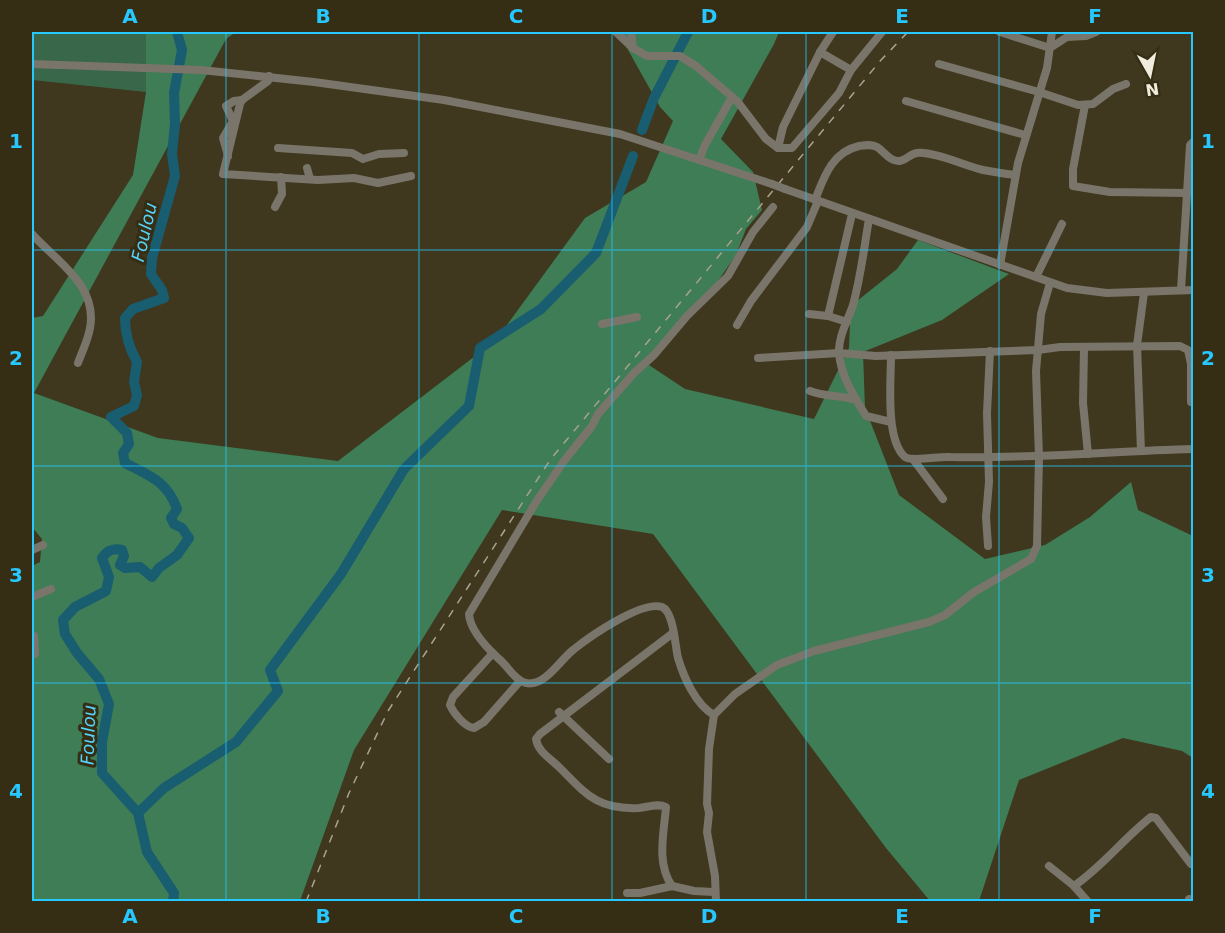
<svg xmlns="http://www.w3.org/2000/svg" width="1225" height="933" font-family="'DejaVu Sans',sans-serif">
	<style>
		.green { fill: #396749 }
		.forest { fill: #3e7d55 }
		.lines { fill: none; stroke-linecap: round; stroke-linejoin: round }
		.river { stroke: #195d70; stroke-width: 10 }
		.minor { stroke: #7a756a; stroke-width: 8 }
		.rail { stroke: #a9a390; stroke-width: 1.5; stroke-dasharray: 8 8; stroke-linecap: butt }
		.minor-bridge { stroke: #7a756a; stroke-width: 8 }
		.grid { fill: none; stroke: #27c8ff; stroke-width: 1.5; stroke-opacity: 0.55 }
		.labels { text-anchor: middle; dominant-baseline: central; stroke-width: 6; stroke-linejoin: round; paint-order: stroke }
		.water-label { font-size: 18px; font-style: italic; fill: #56d2f7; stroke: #352d14 }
		.neatline { fill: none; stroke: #27c8ff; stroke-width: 2 }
		.grid-label { font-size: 20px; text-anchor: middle; font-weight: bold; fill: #27c8ff }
	</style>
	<rect width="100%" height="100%" fill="#3f371e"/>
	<path class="green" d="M32 32H146V92L32 80Z"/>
	<path class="forest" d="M146 32H236L226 39 34 393 158 438 338 461 496 340 585 218 646 182 673 121 660 107 618 32H779L774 44 721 139 753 172 762 210 746 229 736 255 709 294 649 365 685 389 814 419 849 348 850 322 857 301 897 269 918 240 1009 274 942 320 863 352 865 408 899 495 985 559 1045 545 1090 517 1131 482 1138 510 1193 536V758L1182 751 1123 738 1019 780 979 901H930L886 848 653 534 502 510 354 750 300 901H32V566L40 562 42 539 32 527V318L43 316 133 175 146 92Z"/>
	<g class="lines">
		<g class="river">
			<path d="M642 130 654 98 688 32"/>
			<path d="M138 813 164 788 236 742 278 691 270 670 341 574 404 469 469 406 480 348 541 309 596 253 633 156"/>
			<path d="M173 902 174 893 147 852 138 813 102 773V742L109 704 99 679 77 653 65 634 63 620 75 607 106 591 109 577 102 558C107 550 113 548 122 550L124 556 120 565 125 568 140 567 152 577 159 568 177 555 189 538 182 528 174 524 171 518 177 509C167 481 150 476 125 463L123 453 129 444 127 433 111 417 134 406 137 395 134 382 137 362C129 348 125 335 125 318L133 309 164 298 162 290 151 274 152 258 175 176 172 154 175 124 174 93 182 50 177 32"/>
		</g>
		<g class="minor">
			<path d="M616 32 633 48 647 56H680L696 66 737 101 766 139 778 148H792L839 93 851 70 882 32"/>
			<path d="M631 32 633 48"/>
			<path d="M1000 32 1050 48 1067 37 1086 36 1096 32"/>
			<path d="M820 52 851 70"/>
			<path d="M32 64 201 70 314 82 444 100 620 134 772 184"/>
			<path d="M939 64 1039 92 1078 105 1093 104 1113 89 1126 84"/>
			<path d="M269 76 268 81 242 100 240 104 223 174 318 180 354 178 378 183 411 176"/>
			<path d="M906 101 1025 135"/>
			<path d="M1085 105 1073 169V186L1110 192 1187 193"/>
			<path d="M278 148 352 153 363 159 379 154 404 153"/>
			<path d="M778 148 783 127 820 52 833 32"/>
			<path d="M228 156 223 138 233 121 226 106 234 101 242 100"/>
			<path d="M699 160 705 145 732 97"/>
			<path d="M307 168 310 179"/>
			<path d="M785 189 1067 288 1107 293 1194 290"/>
			<path d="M815 200C824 177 832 152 859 146 866 145 872 144 877 147 885 152 890 162 900 161 906 160 910 154 917 153 933 151 966 166 983 170 994 172 1005 174 1015 175"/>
			<path d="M275 207 282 194 281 177"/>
			<path d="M869 219C864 248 861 276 853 305 848 320 838 337 839 353 841 377 854 396 866 416L891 422"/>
			<path d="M32 234C56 261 98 285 90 328 88 340 82 352 78 363"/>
			<path d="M1000 265 1018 163 1047 68 1052 32"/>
			<path d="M1036 277 1062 224"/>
			<path d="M1181 290 1190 145 1194 141"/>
			<path d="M809 314 828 316 847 322"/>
			<path d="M828 316 852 214"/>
			<path d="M602 324 637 317"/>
			<path d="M737 325 751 301 807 227 818 201"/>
			<path d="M1084 348 1083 403 1088 454"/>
			<path d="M891 355C891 380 885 440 905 457 912 462 940 456 950 457 1032 459 1112 451 1194 449"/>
			<path d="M758 358 839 353 876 356 1038 350 1060 347 1180 346 1188 350 1191 364V402"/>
			<path d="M810 391C825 397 841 395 856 400"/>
			<path d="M1141 451 1137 345 1144 293"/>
			<path d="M913 459 943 499"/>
			<path d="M988 546 986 517 989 482 987 413 990 351"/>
			<path d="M32 550 43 545"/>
			<path d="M32 597 51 589"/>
			<path d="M493 653 453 697 450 705C454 714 465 727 474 728L484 722 520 681"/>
			<path d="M32 655 35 654 34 636"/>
			<path d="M559 712 609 759"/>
			<path d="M714 715C696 705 684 678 678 658 675 646 674 612 662 607 642 600 589 637 573 650 560 660 545 687 526 683 515 681 508 666 499 659 487 648 470 631 469 614L536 502 564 461 592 426 598 414 634 373 654 355 687 316 728 276 753 232 773 207"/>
			<path d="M1049 866 1074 886 1088 902"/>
			<path d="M672 886C656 863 664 833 666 807 658 803 648 807 639 808 597 810 586 794 559 767 550 758 538 752 536 739L540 734 673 633"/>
			<path d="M1074 886C1103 866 1124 838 1151 817L1156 818 1191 864 1194 863"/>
			<path d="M627 893H640L672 886 694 891 714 892"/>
			<path d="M716 902 715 876 707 832 709 813 707 804 709 749 714 715 735 694 777 665 814 651 929 622 945 615 974 592 1031 559 1037 546 1039 457 1036 371 1041 314 1050 283"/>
			<path d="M1188 902 1189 899 1194 900"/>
		</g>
		<path class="rail" d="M306 902 349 793 388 711 550 460 881 60 908 32"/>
		<path class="minor-bridge" d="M772 184 785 189"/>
	</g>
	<path class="grid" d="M226 32V902M419 32V902M612 32V902M806 32V902M999 32V902M32 250H1194M32 466H1194M32 683H1194"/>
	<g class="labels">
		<g class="water-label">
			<text transform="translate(144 232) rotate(-77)">Foulou</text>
			<text transform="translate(88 735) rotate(-88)">Foulou</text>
		</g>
	</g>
	<rect width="1225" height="933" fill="none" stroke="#352d14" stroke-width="66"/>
	<g transform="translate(1150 75) rotate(171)" stroke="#352d14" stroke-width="4.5" paint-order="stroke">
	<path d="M0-4.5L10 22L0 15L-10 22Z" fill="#f1edde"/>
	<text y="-9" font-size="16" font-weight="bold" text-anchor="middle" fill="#f1edde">N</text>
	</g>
	<rect x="33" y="33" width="1159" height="867" class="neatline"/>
	<g class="grid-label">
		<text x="130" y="23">A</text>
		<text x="323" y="23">B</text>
		<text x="516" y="23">C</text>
		<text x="709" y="23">D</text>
		<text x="902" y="23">E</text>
		<text x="1095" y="23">F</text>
		<text x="16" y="148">1</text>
		<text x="1208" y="148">1</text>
		<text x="16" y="365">2</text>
		<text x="1208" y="365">2</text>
		<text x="16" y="582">3</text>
		<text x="1208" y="582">3</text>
		<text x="16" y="798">4</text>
		<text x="1208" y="798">4</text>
		<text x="130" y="923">A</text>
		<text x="323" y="923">B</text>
		<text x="516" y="923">C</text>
		<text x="709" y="923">D</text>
		<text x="902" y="923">E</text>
		<text x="1095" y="923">F</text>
	</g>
</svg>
